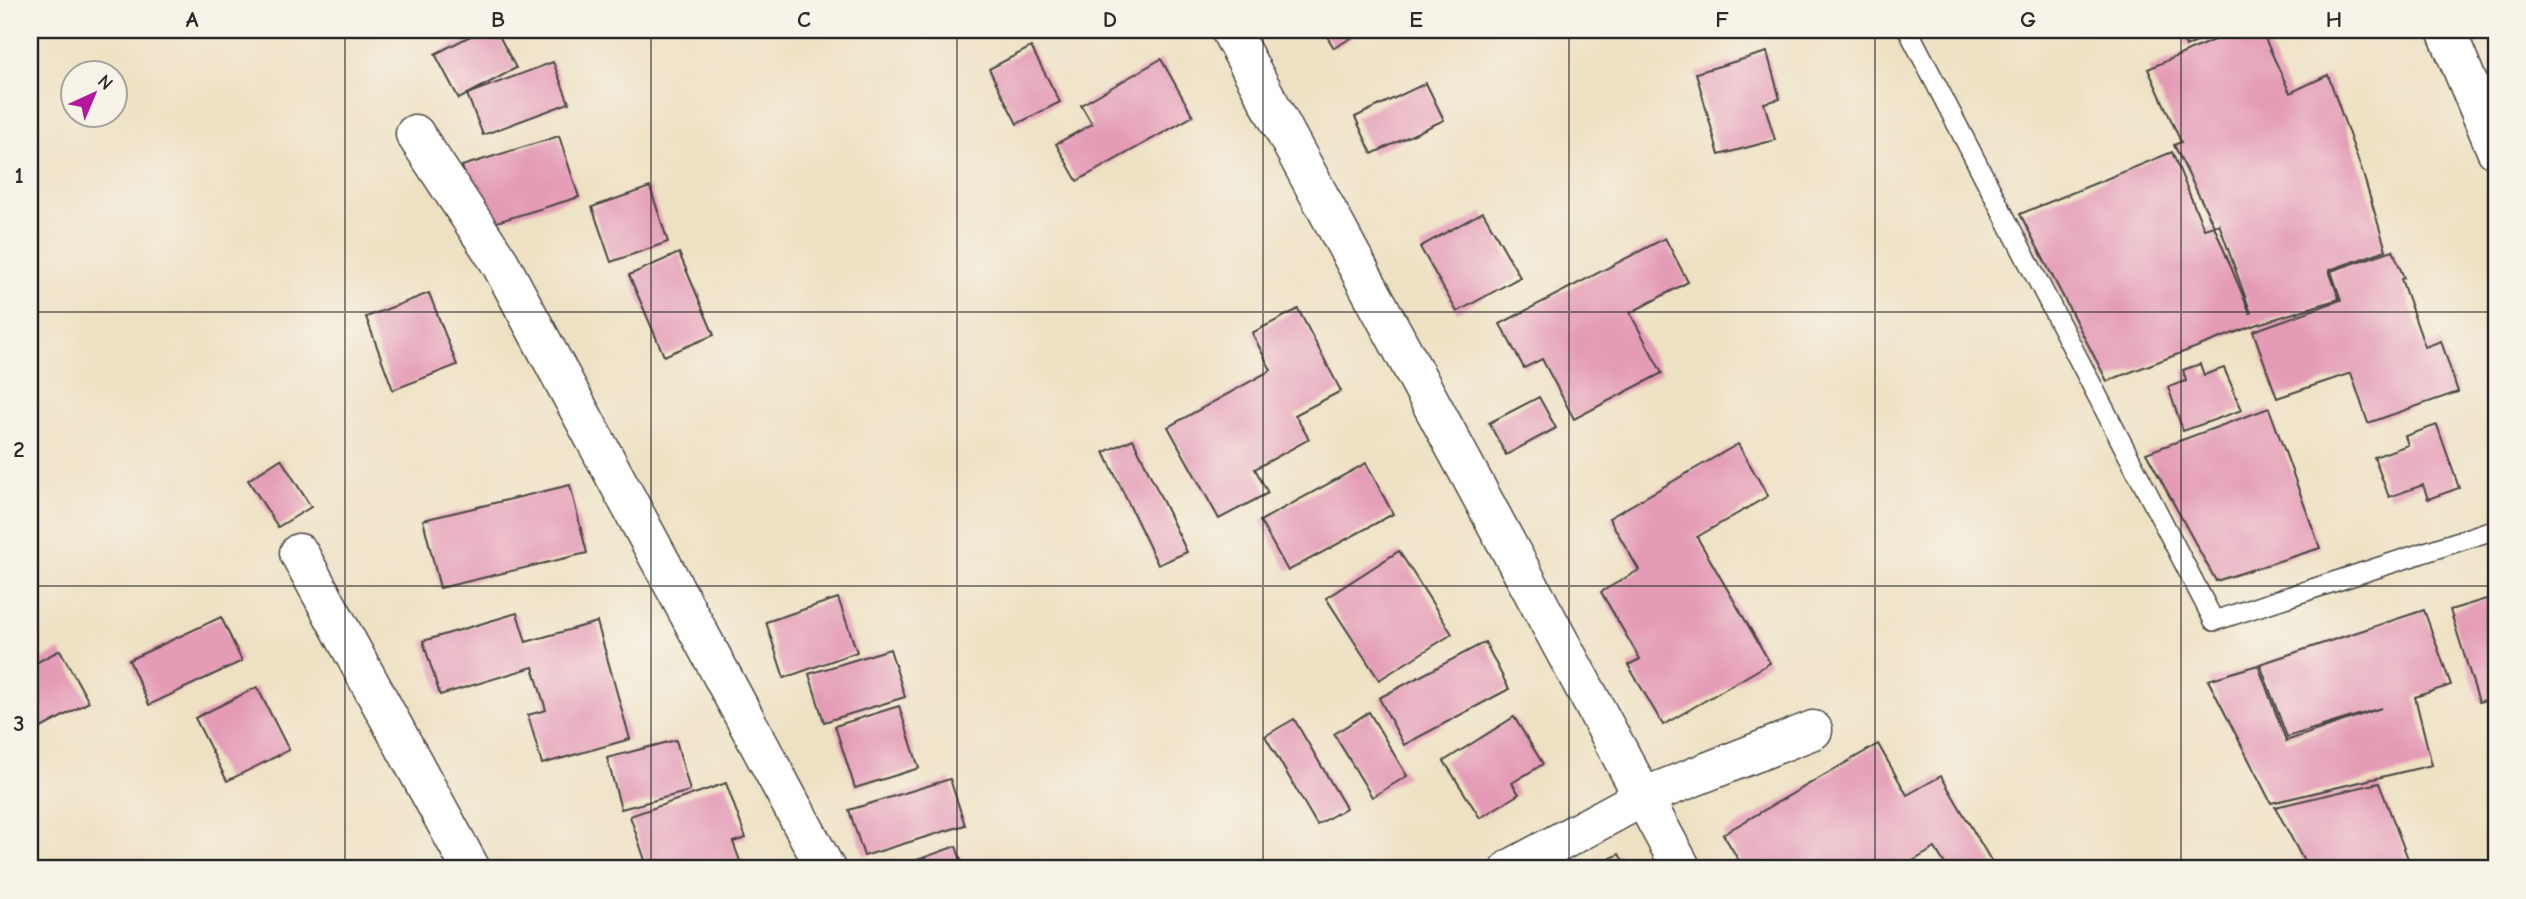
<svg xmlns="http://www.w3.org/2000/svg" width="2526" height="899" font-family="'Comic Neue',sans-serif">
	<style>
		.building { fill: #e49bb6; fill-rule: evenodd }
		.lines { fill: none; stroke-linecap: round; stroke-linejoin: round }
		.service-casing { stroke: #484642; stroke-width: 22 }
		.minor-casing { stroke: #484642; stroke-width: 41 }
		.trunk-casing { stroke: #484642; stroke-width: 41 }
		.service { stroke: #fff; stroke-width: 19 }
		.minor { stroke: #fff; stroke-width: 38 }
		.trunk { stroke: #fff; stroke-width: 38 }
		.grid { fill: none; stroke: #2b2b2b; stroke-width: 2; stroke-opacity: 0.55 }
		.neatline { fill: none; stroke: #2b2b2b; stroke-width: 2.5 }
		.grid-label { font-size: 23px; text-anchor: middle; font-weight: bold; fill: #2b2b2b }
	</style>
	<rect width="100%" height="100%" fill="#f7f3e8"/>
	<filter id="ink" filterUnits="userSpaceOnUse"><feTurbulence type="fractalNoise" baseFrequency=".0143" numOctaves="2"/><feDisplacementMap in="SourceGraphic" scale="14" xChannelSelector="R" yChannelSelector="G"/><feConvolveMatrix kernelMatrix="1 2 1 2 8 2 1 2 1" color-interpolation-filters="sRGB"/></filter>
	<filter id="wash" filterUnits="userSpaceOnUse"><feTurbulence type="fractalNoise" baseFrequency=".00686" numOctaves="4" result="noise"/><feDisplacementMap in="SourceGraphic" scale="28" xChannelSelector="R" yChannelSelector="G"/><feGaussianBlur stdDeviation="1.57" result="paint"/><feColorMatrix in="noise" values="0 0 0 0 0 0 0 0 0 0 0 0 0 0 0 0 0 1.4 0 .05"/><feComposite in="paint" operator="in"/></filter>
	<g filter="url(#wash)">
		<rect width="100%" height="100%" fill="#eee1c3"/>
		<g id="blocks">
			<g class="building">
				<path d="M482 30H496L516 68 459 99 435 54Z"/>
				<path d="M1323 30H1365L1334 48Z"/>
				<path d="M2178 30H2222L2186 47Z"/>
				<path d="M2236 30H2261L2290 93 2328 75 2363 174 2386 250 2329 270 2339 299 2255 325 2107 381 2020 214 2172 152 2204 229 2214 226 2174 145 2181 142 2148 69ZM2219 224 2251 313H2250L2214 226Z"/>
				<path d="M1031 47 1060 102 1017 124 989 69Z"/>
				<path d="M1767 52 1780 99 1764 103 1775 140 1719 155 1696 73Z"/>
				<path d="M1161 59 1193 116 1077 181 1056 144 1092 124 1081 105Z"/>
				<path d="M553 62 569 103 483 135 467 94Z"/>
				<path d="M1426 83 1444 120 1372 154 1355 117Z"/>
				<path d="M559 136 579 197 480 227 462 166Z"/>
				<path d="M650 187 668 242 611 262 592 207Z"/>
				<path d="M1483 212 1520 277 1457 312 1420 247Z"/>
				<path d="M1665 238 1688 282 1630 313 1662 373 1574 419 1542 359 1524 368 1500 324Z"/>
				<path d="M2393 250 2404 278 2401 279 2425 347 2441 341 2458 392 2368 423 2351 373 2277 398 2253 331 2341 300 2331 271Z"/>
				<path d="M679 253 714 335 664 356 629 275Z"/>
				<path d="M429 293 457 365 393 390 366 317Z"/>
				<path d="M1298 309 1341 391 1295 415 1309 439 1255 469 1268 493 1219 519 1168 427 1271 370 1252 333Z"/>
				<path d="M2200 364 2204 375 2224 368 2242 410 2183 431 2168 387 2186 381 2183 370Z"/>
				<path d="M1539 397 1556 428 1506 455 1489 423Z"/>
				<path d="M2269 408 2320 548 2216 581 2146 453Z"/>
				<path d="M2437 425 2459 488 2428 499 2423 485 2389 497 2374 457 2408 445 2405 436Z"/>
				<path d="M1133 439 1187 552 1158 565 1104 452Z"/>
				<path d="M1738 444 1768 496 1697 537 1770 663 1663 725 1628 665 1640 659 1601 592 1639 570 1609 518Z"/>
				<path d="M281 459 311 507 278 527 248 480Z"/>
				<path d="M1366 463 1393 514 1288 571 1260 521Z"/>
				<path d="M570 485 587 553 440 588 423 520Z"/>
				<path d="M1399 551 1452 634 1379 680 1326 598Z"/>
				<path d="M2496 596V697L2479 702 2450 610Z"/>
				<path d="M838 598 857 652 784 678 766 622Z"/>
				<path d="M2424 610 2451 685 2415 697 2432 765 2271 803 2208 680 2258 665 2286 741 2381 708 2287 737 2260 664Z"/>
				<path d="M517 613 526 642 597 622 630 739 542 764 528 715 546 710 533 667 440 695 423 641Z"/>
				<path d="M221 617 242 661 149 705 129 660Z"/>
				<path d="M1485 642 1509 689 1404 745 1379 698Z"/>
				<path d="M890 649 905 697 824 722 809 674Z"/>
				<path d="M60 650 89 702 30 734V666Z"/>
				<path d="M257 687 289 750 227 781 195 718Z"/>
				<path d="M899 706 919 768 855 788 835 726Z"/>
				<path d="M1369 712 1407 776 1372 797 1334 734Z"/>
				<path d="M1514 717 1543 764 1512 783 1519 794 1480 818 1444 761Z"/>
				<path d="M1294 719 1346 808 1317 825 1265 736Z"/>
				<path d="M676 740 690 791 621 809 607 758Z"/>
				<path d="M1878 744 1907 795 1941 776 1996 869H1948L1935 848 1899 869H1744L1723 834Z"/>
				<path d="M950 779 965 825 864 856 849 810Z"/>
				<path d="M726 783 746 838 733 842 743 869H648L630 816Z"/>
				<path d="M2379 783 2410 864 2385 869H2308L2275 807Z"/>
				<path d="M956 846 964 869H892Z"/>
				<path d="M1619 854 1628 869H1590Z"/>
			</g>
		</g>
	</g>
	<g filter="url(#ink)">
		<use href="#blocks" fill-opacity="0" stroke="#484642" stroke-width="2"/>
		<g class="lines">
			<g class="service-casing">
				<path id="service" d="M1908 30 2214 621 2496 529"/>
			</g>
			<g class="minor-casing">
				<g id="minor">
					<path d="M1230 30 1682 869"/>
					<path d="M415 134 500 263 826 869"/>
					<path d="M299 553 471 869"/>
					<path d="M1510 869 1643 797 1813 730"/>
				</g>
			</g>
			<g class="trunk-casing">
				<path id="trunk" d="M2446 30 2496 150"/>
			</g>
			<use href="#service" class="service"/>
			<use href="#minor" class="minor"/>
			<use href="#trunk" class="trunk"/>
		</g>
	</g>
	<path class="grid" d="M345 30V869M651 30V869M957 30V869M1263 30V869M1569 30V869M1875 30V869M2181 30V869M30 312H2496M30 586H2496"/>
	<rect width="2526" height="899" fill="none" stroke="#f7f3e8" stroke-width="77"/>
	<g transform="translate(94 94) rotate(44)"><circle r="33" fill="#f7f3e8" stroke="#a5a39c" stroke-width="2"/>
	<path d="M0-5L12 26L0 18L-12 26Z" fill="#b5179e"/>
	<text y="-10" font-size="19" font-weight="bold" text-anchor="middle" fill="#2b2b2b">N</text>
	</g>
	<rect x="38" y="38" width="2450" height="822" class="neatline"/>
	<g class="grid-label">
		<text x="192" y="27">A</text>
		<text x="498" y="27">B</text>
		<text x="804" y="27">C</text>
		<text x="1110" y="27">D</text>
		<text x="1416" y="27">E</text>
		<text x="1722" y="27">F</text>
		<text x="2028" y="27">G</text>
		<text x="2334" y="27">H</text>
		<text x="19" y="183">1</text>
		<text x="19" y="457">2</text>
		<text x="19" y="731">3</text>
	</g>
</svg>
